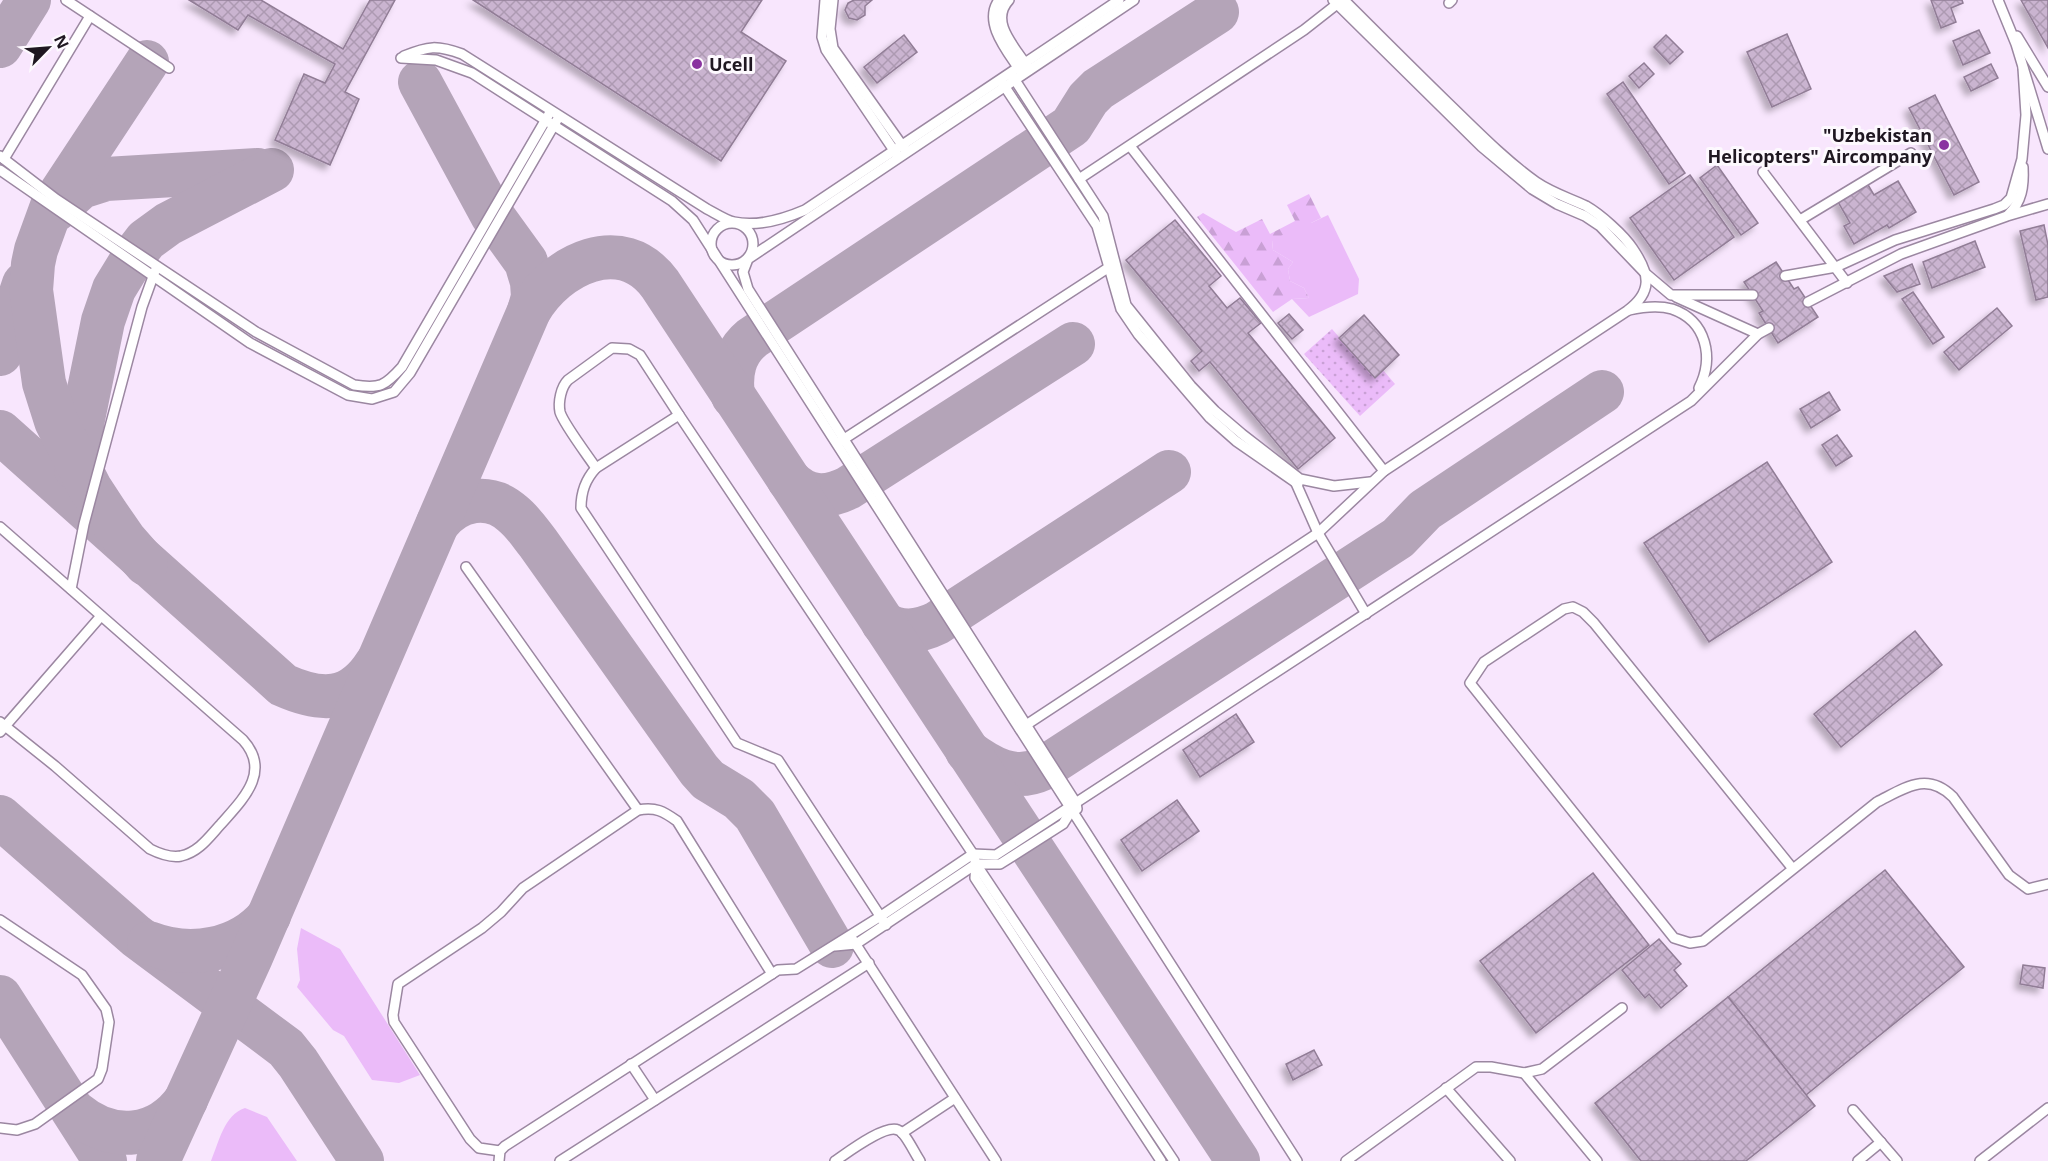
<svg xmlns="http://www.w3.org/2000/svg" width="2048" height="1161" font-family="'Open Sans',sans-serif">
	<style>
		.grass { fill: #ebbbf9 }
		.forest { fill: url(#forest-firs) }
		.park { fill: url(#park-dots) }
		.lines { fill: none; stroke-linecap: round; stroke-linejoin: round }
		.taxiway { stroke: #b4a4b8; stroke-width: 44 }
		.building { fill: url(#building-cross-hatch); stroke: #917d96; stroke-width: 1.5; filter: url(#shadow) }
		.service-casing { stroke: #9b87a1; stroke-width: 12 }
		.service { stroke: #fff; stroke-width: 9 }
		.poi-dot { fill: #8a33a0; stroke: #fdf9fe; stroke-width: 2 }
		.labels { text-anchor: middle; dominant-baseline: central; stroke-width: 6; stroke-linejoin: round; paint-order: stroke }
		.poi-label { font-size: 18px; font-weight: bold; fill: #1f1721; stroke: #fdf9fe; text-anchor: start }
	</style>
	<defs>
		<pattern id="forest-firs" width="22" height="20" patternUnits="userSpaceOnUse" patternTransform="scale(1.5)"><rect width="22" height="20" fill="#ebbbf9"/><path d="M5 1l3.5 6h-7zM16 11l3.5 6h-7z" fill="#c9a0d5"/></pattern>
		<pattern id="park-dots" width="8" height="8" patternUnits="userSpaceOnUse" patternTransform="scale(1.5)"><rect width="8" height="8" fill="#ebbbf9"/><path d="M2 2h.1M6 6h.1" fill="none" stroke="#c9a0d5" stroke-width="1.8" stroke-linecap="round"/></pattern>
		<pattern id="building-cross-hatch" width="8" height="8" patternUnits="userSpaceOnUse" patternTransform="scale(1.5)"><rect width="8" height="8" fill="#cab4d0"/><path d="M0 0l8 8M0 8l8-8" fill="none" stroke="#ad9ab2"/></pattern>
		<filter id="shadow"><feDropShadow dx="-5" dy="5" stdDeviation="3" flood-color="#0004"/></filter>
	</defs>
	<rect width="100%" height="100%" fill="#f8e6fd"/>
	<g class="grass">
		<path d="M1328 215 1359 279 1358 294 1309 317 1292 299 1309 298 1304 288 1290 281 1288 269 1293 262 1273 250 1272 240 1304 222 1311 223Z"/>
		<path d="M301 928 340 949 420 1075 399 1083 372 1080 344 1036 333 1030 297 987 300 980 297 949Z"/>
		<path d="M245 1108 267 1117 297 1161H211C219 1142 224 1115 245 1108Z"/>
	</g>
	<path class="forest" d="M1309 194 1321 218 1311 223H1304L1272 241 1273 250 1293 262 1288 269 1290 281 1304 288 1309 298 1292 299 1273 312 1197 217 1203 213 1236 232 1262 219 1270 234 1295 221 1287 205Z"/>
	<path class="park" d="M1332 329 1374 377 1383 370 1395 384 1360 416 1304 354Z"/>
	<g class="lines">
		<g class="taxiway">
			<path d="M0 46 29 0"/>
			<path d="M420 82 492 215 526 262 532 282 533 297 529 311"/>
			<path d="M57 209 81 187 106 179 258 170"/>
			<path d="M0 354 24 284"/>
			<path d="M733 396C730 373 734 353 752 338L1071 126 1088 99 1098 89 1217 12"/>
			<path d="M0 432 283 685C321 702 351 703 376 664"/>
			<path d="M76 469 83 419 103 321 114 289 136 253 146 240 168 224 272 170"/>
			<path d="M789 480C807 498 825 499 848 488L1073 344"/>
			<path d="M438 523C457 499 489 492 513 514 523 522 530 533 538 543L699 770 708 780 739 799 755 815 832 946"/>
			<path d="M146 564 125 540 107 514 90 488 56 421 44 383 31 290 33 264 36 250 52 206 147 62"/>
			<path d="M883 623C900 634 919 632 937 623L1169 472"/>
			<path d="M967 751C990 768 1014 782 1042 769L1398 538 1425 510 1602 392"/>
			<path d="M0 817 136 936 286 1048 298 1063 362 1161"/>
			<path d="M149 943C190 959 240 951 269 916"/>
			<path d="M0 997 105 1161"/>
			<path d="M76 1113C112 1143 158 1139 186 1100"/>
			<path d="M158 1161 251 957 529 311C556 264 622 232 660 284L1238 1161"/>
		</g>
	</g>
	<g class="building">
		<path d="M189 0H261L343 49 370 0H395L345 92 359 99 330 165 275 140 304 74 325 83 335 64 248 15 238 30Z"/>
		<path d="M473 0H762L741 32 786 61 721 161Z"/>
		<path d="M854 0H872L865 6V15L857 20 849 18 845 10 848 3Z"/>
		<path d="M1931 0H1962L1963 3 1951 8 1956 22 1941 28Z"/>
		<path d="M2021 0H2048V48Z"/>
		<path d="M1979 30 1990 53 1963 65 1953 41Z"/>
		<path d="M1787 34 1811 89 1772 107 1747 52Z"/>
		<path d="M904 35 917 52 877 83 864 67Z"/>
		<path d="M1666 35 1683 52 1670 64 1654 47Z"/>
		<path d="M1644 63 1654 74 1639 88 1629 76Z"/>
		<path d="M1991 64 1998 78 1971 91 1964 77Z"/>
		<path d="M1623 82 1685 173 1669 184 1607 94Z"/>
		<path d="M1935 95 1979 182 1954 195 1909 108Z"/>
		<path d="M1717 165 1758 223 1741 235 1700 178Z"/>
		<path d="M1690 175 1734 237 1674 280 1630 218Z"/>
		<path d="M1898 181 1916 212 1889 228 1887 225 1854 244 1844 226 1850 223 1837 200 1867 183 1874 195Z"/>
		<path d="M1175 220 1221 276 1209 286 1227 308 1240 298 1261 323 1248 333 1335 438 1298 469 1210 362 1199 371 1191 361 1202 351 1126 260Z"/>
		<path d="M2044 225 2048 245V297L2036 300 2020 231Z"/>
		<path d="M1975 241 1985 267 1932 288 1923 262Z"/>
		<path d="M1776 262 1794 289 1798 287 1818 317 1778 343 1759 313 1763 311 1744 282Z"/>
		<path d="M1912 264 1920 284 1897 292 1884 276Z"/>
		<path d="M1913 292 1944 337 1933 344 1902 299Z"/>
		<path d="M1997 308 2012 326 1959 370 1944 352Z"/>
		<path d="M1289 314 1303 330 1292 339 1278 323Z"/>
		<path d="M1364 315 1399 355 1375 378 1339 338Z"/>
		<path d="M1829 392 1840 410 1811 428 1800 409Z"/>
		<path d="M1837 435 1852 456 1836 466 1822 445Z"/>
		<path d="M1767 462 1832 562 1709 642 1644 543Z"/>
		<path d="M1915 631 1942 665 1841 747 1814 714Z"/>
		<path d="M1236 714 1254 742 1200 777 1183 750Z"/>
		<path d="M1177 800 1199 831 1142 871 1121 840Z"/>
		<path d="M1885 870 1964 967 1806 1095 1728 997Z"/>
		<path d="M1593 873 1649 945 1536 1033 1480 961Z"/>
		<path d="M1659 939 1681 964 1674 970 1687 986 1661 1008 1649 994 1645 998 1622 970Z"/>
		<path d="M2023 965 2045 968 2043 988 2020 984Z"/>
		<path d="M1728 997 1815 1106 1746 1161H1641L1595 1103Z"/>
		<path d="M1314 1050 1322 1065 1293 1080 1286 1064Z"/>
	</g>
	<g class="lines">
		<g class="service-casing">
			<g id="service">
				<path d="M66 0 169 68"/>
				<path d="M825 0 822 37 826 50 897 155"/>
				<path d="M833 0 830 29 833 48 904 148"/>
				<path d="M999 0C982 23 1009 53 1021 72"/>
				<path d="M1009 0C989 21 1014 46 1027 66"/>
				<path d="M1333 0 1482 147 1532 189 1557 204 1585 216 1600 226 1645 273 1671 295H1753"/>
				<path d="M1998 0 2016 44 2048 149"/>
				<path d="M1449 3 1452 0"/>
				<path d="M2017 36 2048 87"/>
				<path d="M404 56C428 46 437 45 462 54L707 209C715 213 725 220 734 222 757 227 784 219 805 210L1119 0"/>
				<path d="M401 58 436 60 472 73 672 201 693 220 1297 1161"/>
				<path d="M1013 77 1103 216 1126 305 1191 386 1215 411 1242 434 1300 479 1334 486 1370 482"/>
				<path d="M1003 84 1097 226 1121 309 1138 334 1210 418 1236 441 1298 484"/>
				<path d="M1130 146 1384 471"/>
				<path d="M0 156 56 199 256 332 354 385C380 389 385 386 402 367L549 114"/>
				<path d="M4 159 90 16"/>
				<path d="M0 170 250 343 348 395 372 399 394 392 410 373 557 120"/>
				<path d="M1763 172 1847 283"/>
				<path d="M1079 179 1304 30 1341 1"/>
				<path d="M2008 215C2022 202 2024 186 2023 167"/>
				<path d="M1800 220 1911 153"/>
				<circle cx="732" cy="244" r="21"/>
				<path d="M1785 276 1836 267 1895 240 1994 209 2004 205 2011 198 2022 159 2026 115 2023 68"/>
				<path d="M1676 297 1758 334"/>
				<path d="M1808 302 1901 254 2007 216 2048 204"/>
				<path d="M1629 310C1643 307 1658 305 1672 309 1707 321 1714 358 1699 388"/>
				<path d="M841 441 1114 264"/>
				<path d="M596 468C588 456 563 423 560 412 558 402 561 387 568 380L612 348 629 349 640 355 679 415"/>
				<path d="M1295 481 1318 533 1366 614"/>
				<path d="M0 527 243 740C272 772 242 800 221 824 209 837 199 852 181 856 170 858 160 854 150 849L55 766 0 722"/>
				<path d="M466 567 638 810"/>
				<path d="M71 589 84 524 142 307 155 271"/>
				<path d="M1020 729 1318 533 1384 471 1627 311C1653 292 1650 274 1633 249 1624 235 1600 214 1586 206 1569 198 1552 193 1536 182 1504 159 1476 130 1448 103 1413 69 1378 34 1344 0"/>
				<path d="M0 732 101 616"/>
				<path d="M1077 809 1076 803 748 289 743 272 748 259 1134 0"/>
				<path d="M976 864 975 878 1161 1161"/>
				<path d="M1793 869 1594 623 1583 612 1573 607 1564 609 1484 662 1470 683 1674 938 1690 943 1703 941 1877 802C1905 788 1927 771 1953 797L2009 875 2028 889 2048 884"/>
				<path d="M0 920 82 975 106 1009 109 1022 102 1069 98 1079 35 1124 17 1130 0 1128"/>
				<path d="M886 925 778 760 737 743 581 508C581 492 585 480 596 468L679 415 973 854 976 864 1174 1161"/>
				<path d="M853 940 996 1161"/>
				<path d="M835 946 856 944 976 864H1000L1063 824 1073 808"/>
				<path d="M631 1064 655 1100"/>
				<path d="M1524 1073 1597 1161"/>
				<path d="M1446 1088 1510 1161"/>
				<path d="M1853 1110 1897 1161"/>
				<path d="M902 1133 955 1098"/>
				<path d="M500 1151 479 1148 470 1139 394 1022 393 1015 398 984 482 928 501 912 523 888 638 810C656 807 663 811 677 821L772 974"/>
				<path d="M499 1161 500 1151 505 1146 778 970 796 969 881 916 973 854 996 855 1691 401 1758 334 1769 328"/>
				<path d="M560 1161 869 963"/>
				<path d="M835 1161C847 1153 885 1124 898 1130 905 1132 915 1154 920 1161"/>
				<path d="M1346 1161 1476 1067H1491L1524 1073 1542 1069 1622 1008"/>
				<path d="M1858 1161 1881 1142"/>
				<path d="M1980 1161 2048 1108"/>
			</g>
		</g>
		<use href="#service" class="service"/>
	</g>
	<g class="poi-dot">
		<circle cx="697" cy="64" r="6"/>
		<circle cx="1944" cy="145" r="6"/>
	</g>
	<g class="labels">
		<g class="poi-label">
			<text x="709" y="64">Ucell</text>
			<text x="1932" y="135" text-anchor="end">"Uzbekistan<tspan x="1932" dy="21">Helicopters" Aircompany</tspan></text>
		</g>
	</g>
	<g transform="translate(48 48) rotate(65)" stroke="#fdf9fe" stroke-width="4.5" paint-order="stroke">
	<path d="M0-4.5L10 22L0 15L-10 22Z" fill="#1f1721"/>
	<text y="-9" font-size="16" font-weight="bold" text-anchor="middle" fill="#1f1721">N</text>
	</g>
</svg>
